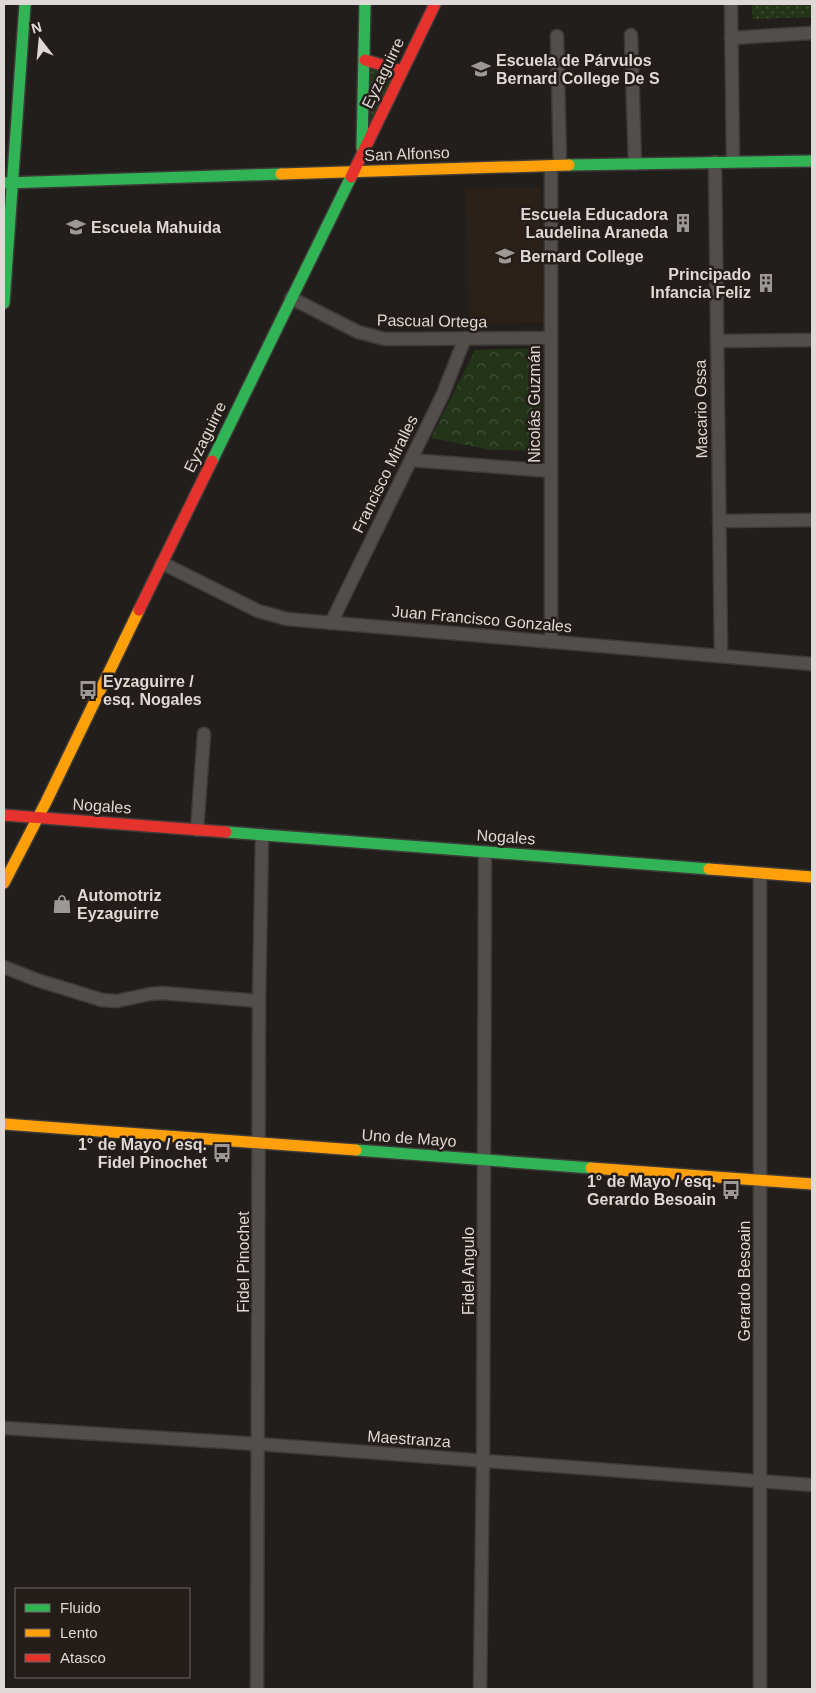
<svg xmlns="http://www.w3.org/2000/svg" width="816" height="1693" font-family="Helvetica,sans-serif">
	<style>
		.built { fill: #2c2119 }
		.grass { fill: url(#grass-dots) }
		.park { fill: url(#park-crowns) }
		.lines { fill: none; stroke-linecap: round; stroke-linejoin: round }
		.street-casing { stroke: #3d3a38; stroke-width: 15 }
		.fast-casing { stroke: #3d3a38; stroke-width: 14 }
		.slow-casing { stroke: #3d3a38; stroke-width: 14 }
		.jam-casing { stroke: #3d3a38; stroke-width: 14 }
		.street { stroke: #524e4c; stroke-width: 12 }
		.fast { stroke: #30b455; stroke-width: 11 }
		.slow { stroke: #ff9f0a; stroke-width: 11 }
		.jam { stroke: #e5322d; stroke-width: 11 }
		.labels { text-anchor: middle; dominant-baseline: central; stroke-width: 5; stroke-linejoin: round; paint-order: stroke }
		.poi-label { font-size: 16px; font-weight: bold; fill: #ded9d6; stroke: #251d19; text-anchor: start }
		.street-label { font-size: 16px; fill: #ded9d6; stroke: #251d19 }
	</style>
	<defs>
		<pattern id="grass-dots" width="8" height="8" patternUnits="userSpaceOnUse" patternTransform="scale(1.25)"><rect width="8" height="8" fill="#233418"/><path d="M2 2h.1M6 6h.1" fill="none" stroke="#425139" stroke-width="1.8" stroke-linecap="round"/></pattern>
		<pattern id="park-crowns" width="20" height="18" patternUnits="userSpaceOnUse" patternTransform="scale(1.25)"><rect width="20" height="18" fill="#233418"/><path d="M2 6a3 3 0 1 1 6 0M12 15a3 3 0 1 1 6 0" fill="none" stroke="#425139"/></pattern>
	</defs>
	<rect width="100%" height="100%" fill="#221e1c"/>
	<path class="built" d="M540 187 544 322 469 325 466 189Z"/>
	<g class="grass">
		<path d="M752 4H812V17L753 19Z"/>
		<path d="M370 68 396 75 369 127Z"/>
	</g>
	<path class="park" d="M537 348 543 451 491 450 431 438 475 350Z"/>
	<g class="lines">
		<g class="street-casing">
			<g id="street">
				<path d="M731 4 733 162"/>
				<path d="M631 35 635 164"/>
				<path d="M557 36 560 165"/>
				<path d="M731 38 812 33"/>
				<path d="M715 162 721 656"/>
				<path d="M551 166V642"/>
				<path d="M291 298 358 332 385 339 551 338"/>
				<path d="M717 341 812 340"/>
				<path d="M411 460 551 471"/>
				<path d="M719 521 812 520"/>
				<path d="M162 563 258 611 287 619 812 664"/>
				<path d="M331 623 443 394 465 338"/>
				<path d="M197 830 204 734"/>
				<path d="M4 967 37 980 102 1000 117 1001 150 994 162 993 259 1001"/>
				<path d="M4 1428 258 1444 812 1485"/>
				<path d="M257 1689 259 1001 262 835"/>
				<path d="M480 1689 483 1460 485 852"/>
				<path d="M760 1689V873"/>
			</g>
		</g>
		<g class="fast-casing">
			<g id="fast">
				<path d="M362 148 365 4"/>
				<path d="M569 165 812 161"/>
				<path d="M4 183 281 174"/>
				<path d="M4 303 25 4"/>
				<path d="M212 461 351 177"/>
				<path d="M226 832 709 869"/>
				<path d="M356 1150 591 1168"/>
			</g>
		</g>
		<g class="slow-casing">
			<g id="slow">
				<path d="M281 174 569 165"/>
				<path d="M709 869 812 877"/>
				<path d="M4 883 46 802 139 610"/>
				<path d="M4 1124 356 1150"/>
				<path d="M591 1168 812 1184"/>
			</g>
		</g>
		<g class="jam-casing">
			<g id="jam">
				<path d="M365 60 402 71"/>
				<path d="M351 177 435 4"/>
				<path d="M139 610 212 461"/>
				<path d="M4 815 226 832"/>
			</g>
		</g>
		<use href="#street" class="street"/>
		<use href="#fast" class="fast"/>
		<use href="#slow" class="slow"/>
		<use href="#jam" class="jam"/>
	</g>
	<defs>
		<g id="school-bare" transform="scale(1.5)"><path d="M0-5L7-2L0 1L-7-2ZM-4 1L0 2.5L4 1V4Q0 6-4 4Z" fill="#9c9895" stroke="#251d19" stroke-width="2.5" paint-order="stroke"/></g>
		<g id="building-bare" transform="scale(1.5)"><path d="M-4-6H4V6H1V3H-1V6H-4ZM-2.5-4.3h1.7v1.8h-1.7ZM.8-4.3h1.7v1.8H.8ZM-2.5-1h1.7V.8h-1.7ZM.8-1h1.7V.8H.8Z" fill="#9c9895" stroke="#251d19" stroke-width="2.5" paint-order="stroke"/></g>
		<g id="bus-bare" transform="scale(1.5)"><path d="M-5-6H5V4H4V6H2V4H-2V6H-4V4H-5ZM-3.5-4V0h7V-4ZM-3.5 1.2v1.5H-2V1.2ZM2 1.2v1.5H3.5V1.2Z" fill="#9c9895" stroke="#251d19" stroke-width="2.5" paint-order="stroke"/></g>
		<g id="shop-bare" transform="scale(1.5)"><path d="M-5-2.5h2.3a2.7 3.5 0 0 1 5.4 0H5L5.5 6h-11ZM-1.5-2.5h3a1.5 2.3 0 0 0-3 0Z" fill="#9c9895" stroke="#251d19" stroke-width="2.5" paint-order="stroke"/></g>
	</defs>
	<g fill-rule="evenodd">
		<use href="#school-bare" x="481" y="69"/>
		<use href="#building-bare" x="683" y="223"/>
		<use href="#school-bare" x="76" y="227"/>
		<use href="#school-bare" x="505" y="256"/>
		<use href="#building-bare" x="766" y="283"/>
		<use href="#bus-bare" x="88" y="690"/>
		<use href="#shop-bare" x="62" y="904"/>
		<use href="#bus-bare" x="222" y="1153"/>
		<use href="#bus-bare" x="731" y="1190"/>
	</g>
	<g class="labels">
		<g class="poi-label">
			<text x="496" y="60">Escuela de Párvulos<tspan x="496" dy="18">Bernard College De S</tspan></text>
			<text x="668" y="214" text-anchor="end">Escuela Educadora<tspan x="668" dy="18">Laudelina Araneda</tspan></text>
			<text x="91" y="227">Escuela Mahuida</text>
			<text x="520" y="256">Bernard College</text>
			<text x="751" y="274" text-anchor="end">Principado<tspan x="751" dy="18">Infancia Feliz</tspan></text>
			<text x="103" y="681">Eyzaguirre /<tspan x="103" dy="18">esq. Nogales</tspan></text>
			<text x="77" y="895">Automotriz<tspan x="77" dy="18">Eyzaguirre</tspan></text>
			<text x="207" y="1144" text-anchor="end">1° de Mayo / esq.<tspan x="207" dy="18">Fidel Pinochet</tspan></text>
			<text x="716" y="1181" text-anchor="end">1° de Mayo / esq.<tspan x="716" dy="18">Gerardo Besoain</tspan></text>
		</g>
		<g class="street-label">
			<text transform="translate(383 73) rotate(-64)">Eyzaguirre</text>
			<text transform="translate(407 154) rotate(-2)">San Alfonso</text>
			<text transform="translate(432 321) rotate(1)">Pascual Ortega</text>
			<text transform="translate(534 404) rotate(-90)">Nicolás Guzmán</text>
			<text transform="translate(701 409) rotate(-91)">Macario Ossa</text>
			<text transform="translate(205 437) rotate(-64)">Eyzaguirre</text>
			<text transform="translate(385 474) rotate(-64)">Francisco Miralles</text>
			<text transform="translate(482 619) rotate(5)">Juan Francisco Gonzales</text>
			<text transform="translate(102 806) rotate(4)">Nogales</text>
			<text transform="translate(506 837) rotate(4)">Nogales</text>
			<text transform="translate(409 1138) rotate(4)">Uno de Mayo</text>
			<text transform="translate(243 1262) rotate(-90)">Fidel Pinochet</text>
			<text transform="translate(468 1271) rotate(-90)">Fidel Angulo</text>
			<text transform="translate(744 1281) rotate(-90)">Gerardo Besoain</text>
			<text transform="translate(409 1439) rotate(4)">Maestranza</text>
		</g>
	</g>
	<rect width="816" height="1693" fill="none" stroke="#ded9d6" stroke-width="10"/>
	<rect x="15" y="1588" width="175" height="90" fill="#251d19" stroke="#6f6865"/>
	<rect x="25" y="1604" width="25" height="8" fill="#30b455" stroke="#6f6865"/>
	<text x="60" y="1613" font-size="15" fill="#ded9d6">Fluido</text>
	<rect x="25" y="1629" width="25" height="8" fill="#ff9f0a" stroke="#6f6865"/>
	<text x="60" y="1638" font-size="15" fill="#ded9d6">Lento</text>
	<rect x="25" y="1654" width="25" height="8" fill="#e5322d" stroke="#6f6865"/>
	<text x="60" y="1663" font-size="15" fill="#ded9d6">Atasco</text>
	<g transform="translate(40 40) rotate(344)" stroke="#251d19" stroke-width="4" paint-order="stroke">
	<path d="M0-4L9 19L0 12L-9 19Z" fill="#ded9d6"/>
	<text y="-8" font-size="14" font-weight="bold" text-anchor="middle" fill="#ded9d6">N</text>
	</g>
</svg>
